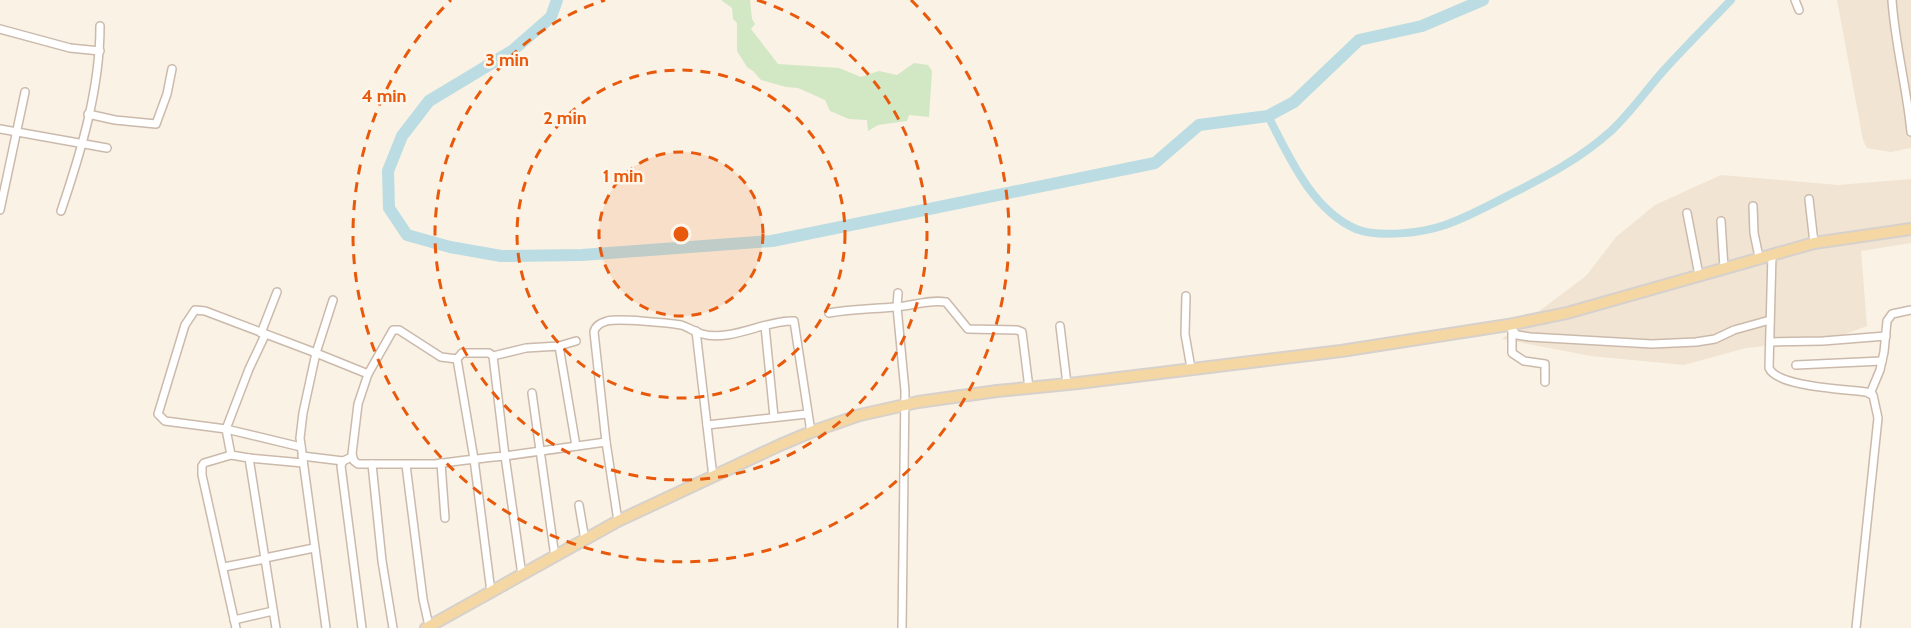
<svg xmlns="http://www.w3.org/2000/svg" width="1911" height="628" font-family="Cabin,sans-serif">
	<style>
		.residential { fill: #f1e4d3 }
		.green { fill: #d2e7c4 }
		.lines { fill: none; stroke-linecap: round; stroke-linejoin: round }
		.canal { stroke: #badce2; stroke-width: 8 }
		.river { stroke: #badce2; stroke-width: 12 }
		.minor-casing { stroke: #cbbaac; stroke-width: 10 }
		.primary-casing { stroke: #d7d1cd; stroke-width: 14 }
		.minor { stroke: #fff; stroke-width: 7 }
		.primary { stroke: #f4d7a2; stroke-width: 10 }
		.ring { fill: none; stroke: #e8590c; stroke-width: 3; stroke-dasharray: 10 8 }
		.centre { fill: #e8590c; stroke: #fef6ea; stroke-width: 3 }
		.ring-label { font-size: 18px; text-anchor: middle; font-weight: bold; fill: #e8590c; stroke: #fef6ea; stroke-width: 5; stroke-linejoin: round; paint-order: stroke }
	</style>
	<rect width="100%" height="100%" fill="#faf2e4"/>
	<g class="residential">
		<path d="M1837 0H1911V148L1891 152 1867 148 1863 140Z"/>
		<path d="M1721 175 1838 185 1911 179V243L1861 251 1867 326 1835 338 1746 348 1684 365 1591 356 1502 339 1586 276 1616 237 1655 205Z"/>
	</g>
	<path class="green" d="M721 0H750L752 19 755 24 751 29 778 64 839 68 861 77 879 71 897 75 914 63 928 65 932 71 929 117 909 115 907 121 878 125 868 131 867 120 849 119 830 111 825 100 798 88 786 87 761 80 753 71 747 67 737 51V23L733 19 732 8Z"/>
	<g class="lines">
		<path class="canal" d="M1268 116C1289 156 1311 209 1356 229 1379 238 1422 233 1445 225 1468 217 1490 205 1511 194 1547 176 1581 158 1611 131 1631 112 1647 89 1665 69 1686 46 1709 23 1731 0"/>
		<path class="river" d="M557 0 551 17 512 51 429 101 402 136 388 171 389 208 407 235 450 247 501 256 582 255 772 241 1155 163 1199 125 1268 116 1294 102 1359 40 1422 26 1483 0"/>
		<g class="minor-casing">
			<g id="minor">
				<path d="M1795 0 1799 10"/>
				<path d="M1892 0C1895 45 1907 88 1911 132"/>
				<path d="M0 29 70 48 100 51"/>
				<path d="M88 114 115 120 156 124 167 94 172 69"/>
				<path d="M0 129 107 148"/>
				<path d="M1809 199 1814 243"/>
				<path d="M1753 206 1754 233 1759 257"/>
				<path d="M0 210 25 92"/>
				<path d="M61 211C81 152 100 89 100 26"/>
				<path d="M1687 213 1699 275"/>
				<path d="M1721 221 1724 268"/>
				<path d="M1772 254 1769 368C1777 387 1846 389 1866 392L1873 395 1878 418 1856 628"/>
				<path d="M898 293 897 307 905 391 902 628"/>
				<path d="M1186 296 1185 334 1191 368"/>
				<path d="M333 300 316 353 368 374 358 404 352 454 354 461 358 464H435C459 461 482 458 505 456L493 356 489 353H462L457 359 474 459 491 592"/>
				<path d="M829 313C851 309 873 309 895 307 913 306 928 299 946 302L968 329 1017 330 1022 332 1029 388"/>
				<path d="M1508 325 1517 335 1530 337 1652 344 1696 342 1715 339 1734 330 1770 320"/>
				<path d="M765 326 774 417"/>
				<path d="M1060 326 1067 384"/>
				<path d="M696 331 713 477"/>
				<path d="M1512 331V353L1524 361 1545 364V382"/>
				<path d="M261 333 277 292"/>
				<path d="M265 335 249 369 226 429 301 447"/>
				<path d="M1770 342 1823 341 1886 336"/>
				<path d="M559 346 576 341"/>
				<path d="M493 356 526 348 559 346 576 446"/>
				<path d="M1796 365 1882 361"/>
				<path d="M368 374 393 330H399L441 357 457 359"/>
				<path d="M532 393 555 557"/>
				<path d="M1870 394 1880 370 1884 352 1887 321 1892 314 1911 310"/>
				<path d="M707 425 807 414"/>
				<path d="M606 442 618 521"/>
				<path d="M231 455 204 463 202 466V475L236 628"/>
				<path d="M302 456 343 461"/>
				<path d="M352 457 343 461 341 466 362 628"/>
				<path d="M249 458 303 463"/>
				<path d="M441 463 445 518"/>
				<path d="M372 464 382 561 393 628"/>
				<path d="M406 465 423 599 429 626"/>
				<path d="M579 505 585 540"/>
				<path d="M265 558 314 548"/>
				<path d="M224 567 265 559"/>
				<path d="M522 575 505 456 606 442 594 332C595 326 600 323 607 321 618 318 668 323 681 325 688 327 695 332 702 334 731 342 765 320 794 321L811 432"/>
				<path d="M234 620 273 611"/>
				<path d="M276 628 249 458 231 455 226 429 165 421 158 414 185 325 195 310 205 311 316 353 303 413 300 438 326 628"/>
			</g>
		</g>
		<g class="primary-casing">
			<path id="primary" d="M426 628 618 521 780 445 811 432 860 415 918 402 997 391 1078 383 1341 351 1508 325 1567 313 1814 243 1911 229"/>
		</g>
		<use href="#minor" class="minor"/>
		<use href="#primary" class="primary"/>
	</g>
	<circle cx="681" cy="234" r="82" fill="#e8590c" fill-opacity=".12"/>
	<g class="ring">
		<circle cx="681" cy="234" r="82"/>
		<circle cx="681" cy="234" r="164"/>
		<path d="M757 0A246 246 0 1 1 605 0"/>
		<path d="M911 0A328 328 0 1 1 451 0"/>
	</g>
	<circle cx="681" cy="234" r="9" class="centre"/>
	<g class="ring-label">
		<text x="507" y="66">3 min</text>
		<text x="384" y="102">4 min</text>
		<text x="565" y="124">2 min</text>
		<text x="623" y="182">1 min</text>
	</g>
</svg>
